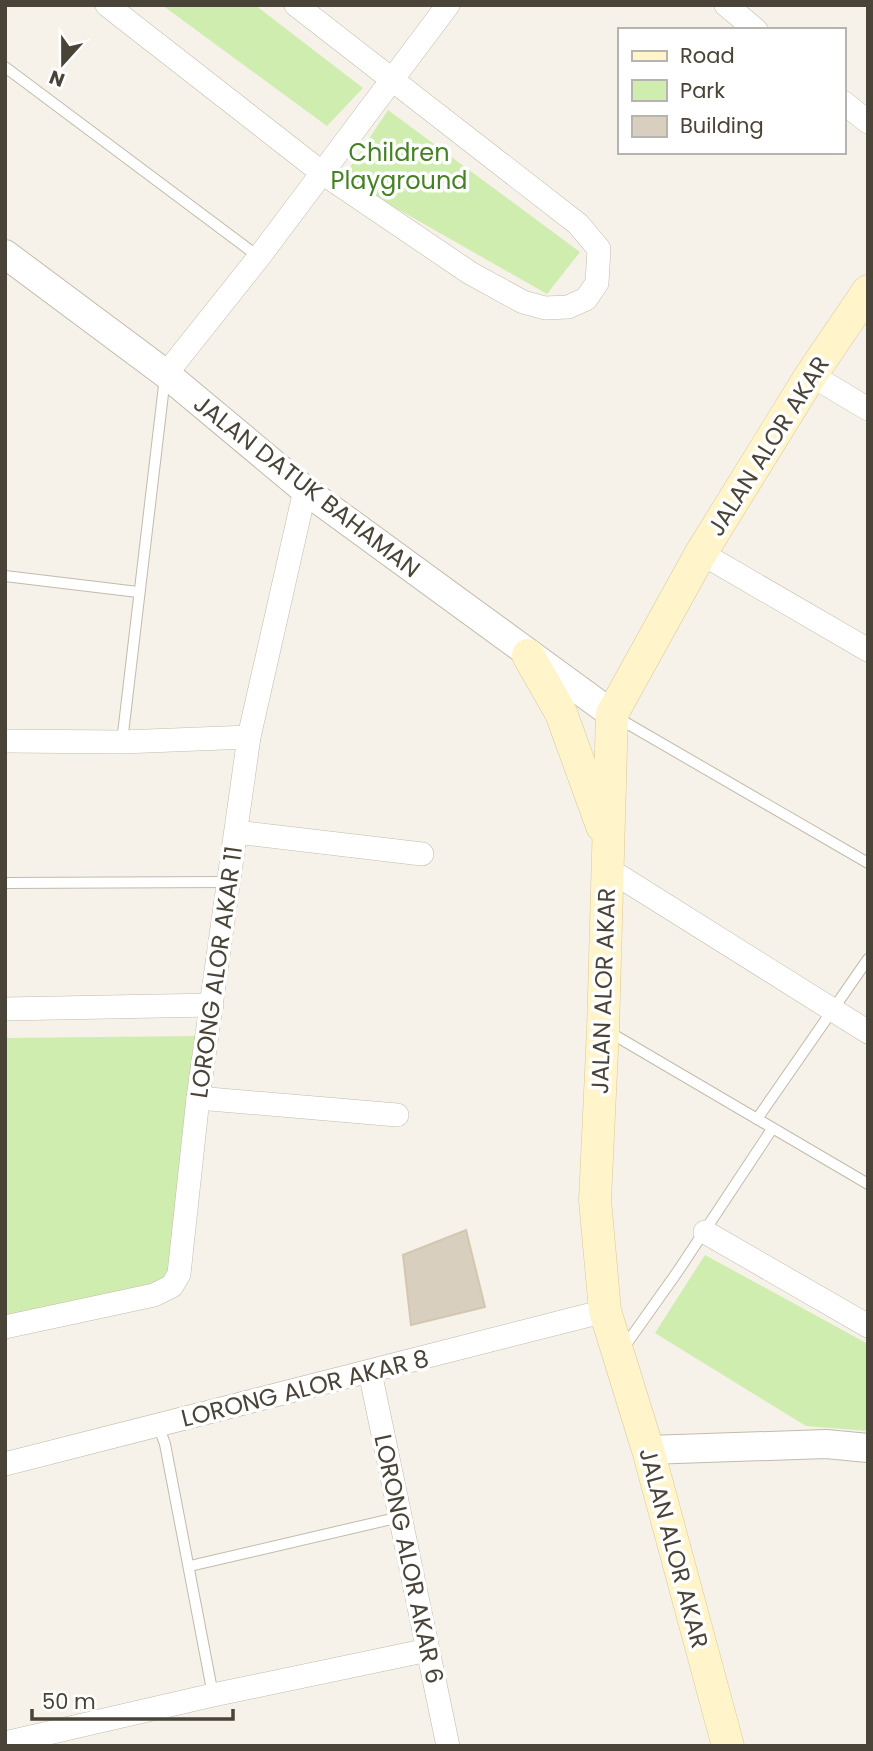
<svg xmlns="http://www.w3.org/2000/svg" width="873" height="1751" font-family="Poppins,sans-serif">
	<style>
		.green { fill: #cfedaf }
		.building { fill: #d8cfbe; stroke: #d4c7b0; stroke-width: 2 }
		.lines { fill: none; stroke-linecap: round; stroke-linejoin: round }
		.service-casing { stroke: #c2bbab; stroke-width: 12 }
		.minor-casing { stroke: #c2bbab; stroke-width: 24 }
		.tertiary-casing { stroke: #c2bbab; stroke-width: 30 }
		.secondary-casing { stroke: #d9c896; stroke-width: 33 }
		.service { stroke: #fff; stroke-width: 10 }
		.minor { stroke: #fff; stroke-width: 23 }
		.tertiary { stroke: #fff; stroke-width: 28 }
		.secondary { stroke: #fff4ca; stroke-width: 32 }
		.labels { text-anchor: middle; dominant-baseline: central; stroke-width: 7; stroke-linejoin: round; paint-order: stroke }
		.park-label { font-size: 24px; fill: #458224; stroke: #fff }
		.street-label { font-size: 24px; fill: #4a4337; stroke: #fff }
	</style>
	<rect width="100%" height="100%" fill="#f6f2e9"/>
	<g class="green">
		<path d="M162 5H255L363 88 327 126Z"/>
		<path d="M388 110 580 252 547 294 343 178Z"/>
		<path d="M196 1036 172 1283 5 1319V1038Z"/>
		<path d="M705 1255 868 1344V1431L806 1426 655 1333Z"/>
	</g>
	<path class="building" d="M466 1230 485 1307 411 1325 403 1255Z"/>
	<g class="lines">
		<g class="service-casing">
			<g id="service">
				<path d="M5 67 259 257"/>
				<path d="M5 576 138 592"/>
				<path d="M616 717 868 863"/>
				<path d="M122 742 165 377"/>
				<path d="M5 883 228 882"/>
				<path d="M609 1032 868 1184"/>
				<path d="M757 1119 868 959"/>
				<path d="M622 1350 678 1271 772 1129"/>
				<path d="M158 1425 165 1444 213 1695"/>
				<path d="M190 1566 400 1517"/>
			</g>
		</g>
		<g class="minor-casing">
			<g id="minor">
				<path d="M107 5 321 172 470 273 523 302 545 308 568 307 586 299 597 283 599 249 578 224 296 5"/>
				<path d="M726 5 756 30"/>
				<path d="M843 102 868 122"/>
				<path d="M166 374 259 257 448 5"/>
				<path d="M811 375 868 409"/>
				<path d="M701 553 868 650"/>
				<path d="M5 741 122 742 249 737"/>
				<path d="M236 832 422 854"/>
				<path d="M608 869 868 1032"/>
				<path d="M5 1009 212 1005"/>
				<path d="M198 1098 397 1115"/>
				<path d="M705 1232 868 1326"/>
				<path d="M5 1327 154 1295 172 1286 179 1274 198 1098 249 737 305 490"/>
				<path d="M370 1372 448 1746"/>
				<path d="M5 1464 605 1311"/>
				<path d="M5 1743 213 1695 428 1650"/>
			</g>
		</g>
		<g class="tertiary-casing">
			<g id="tertiary">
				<path d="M5 254 166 374 305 490 612 714"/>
				<path d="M648 1450 826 1444 868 1448"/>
			</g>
		</g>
		<g class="secondary-casing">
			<g id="secondary">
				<path d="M528 655 561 713 602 826"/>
				<path d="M728 1746 648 1450 605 1311 595 1200 603 1029 612 714 701 553 811 375 868 291"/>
			</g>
		</g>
		<use href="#service" class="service"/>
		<use href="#minor" class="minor"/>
		<use href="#tertiary" class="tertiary"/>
		<use href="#secondary" class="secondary"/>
	</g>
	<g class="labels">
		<g class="park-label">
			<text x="399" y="152">Children<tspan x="399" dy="28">Playground</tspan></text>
		</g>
		<g class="street-label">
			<text transform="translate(768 446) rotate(-58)">JALAN ALOR AKAR</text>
			<text transform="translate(307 486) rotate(38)">JALAN DATUK BAHAMAN</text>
			<text transform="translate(216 972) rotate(-82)">LORONG ALOR AKAR 11</text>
			<text transform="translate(603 991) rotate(-88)">JALAN ALOR AKAR</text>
			<text transform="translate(305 1388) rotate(-14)">LORONG ALOR AKAR 8</text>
			<text transform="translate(674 1548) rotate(75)">JALAN ALOR AKAR</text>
			<text transform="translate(409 1559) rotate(78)">LORONG ALOR AKAR 6</text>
		</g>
	</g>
	<rect width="873" height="1751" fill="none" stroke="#4a4337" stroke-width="14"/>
	<rect x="618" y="28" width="228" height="126" fill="#ffffff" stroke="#b7b4af" stroke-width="2"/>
	<rect x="632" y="51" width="35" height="10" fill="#fff4ca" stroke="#b7b4af" stroke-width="2"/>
	<text x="680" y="63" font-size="21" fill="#4a4337">Road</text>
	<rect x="632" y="80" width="35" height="21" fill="#cfedaf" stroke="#b7b4af" stroke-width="2"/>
	<text x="680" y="98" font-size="21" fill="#4a4337">Park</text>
	<rect x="632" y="116" width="35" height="21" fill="#d8cfbe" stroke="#b7b4af" stroke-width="2"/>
	<text x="680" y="133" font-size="21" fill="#4a4337">Building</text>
	<g transform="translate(63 63) rotate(201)" stroke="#ffffff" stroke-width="5" paint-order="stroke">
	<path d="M0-5L12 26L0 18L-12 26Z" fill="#4a4337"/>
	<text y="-10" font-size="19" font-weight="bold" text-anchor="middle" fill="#4a4337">N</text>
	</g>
	<path d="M32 1709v10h201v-10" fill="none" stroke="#4a4337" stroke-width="3.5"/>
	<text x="42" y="1709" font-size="21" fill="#4a4337" stroke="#ffffff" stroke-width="5" paint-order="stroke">50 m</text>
</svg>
